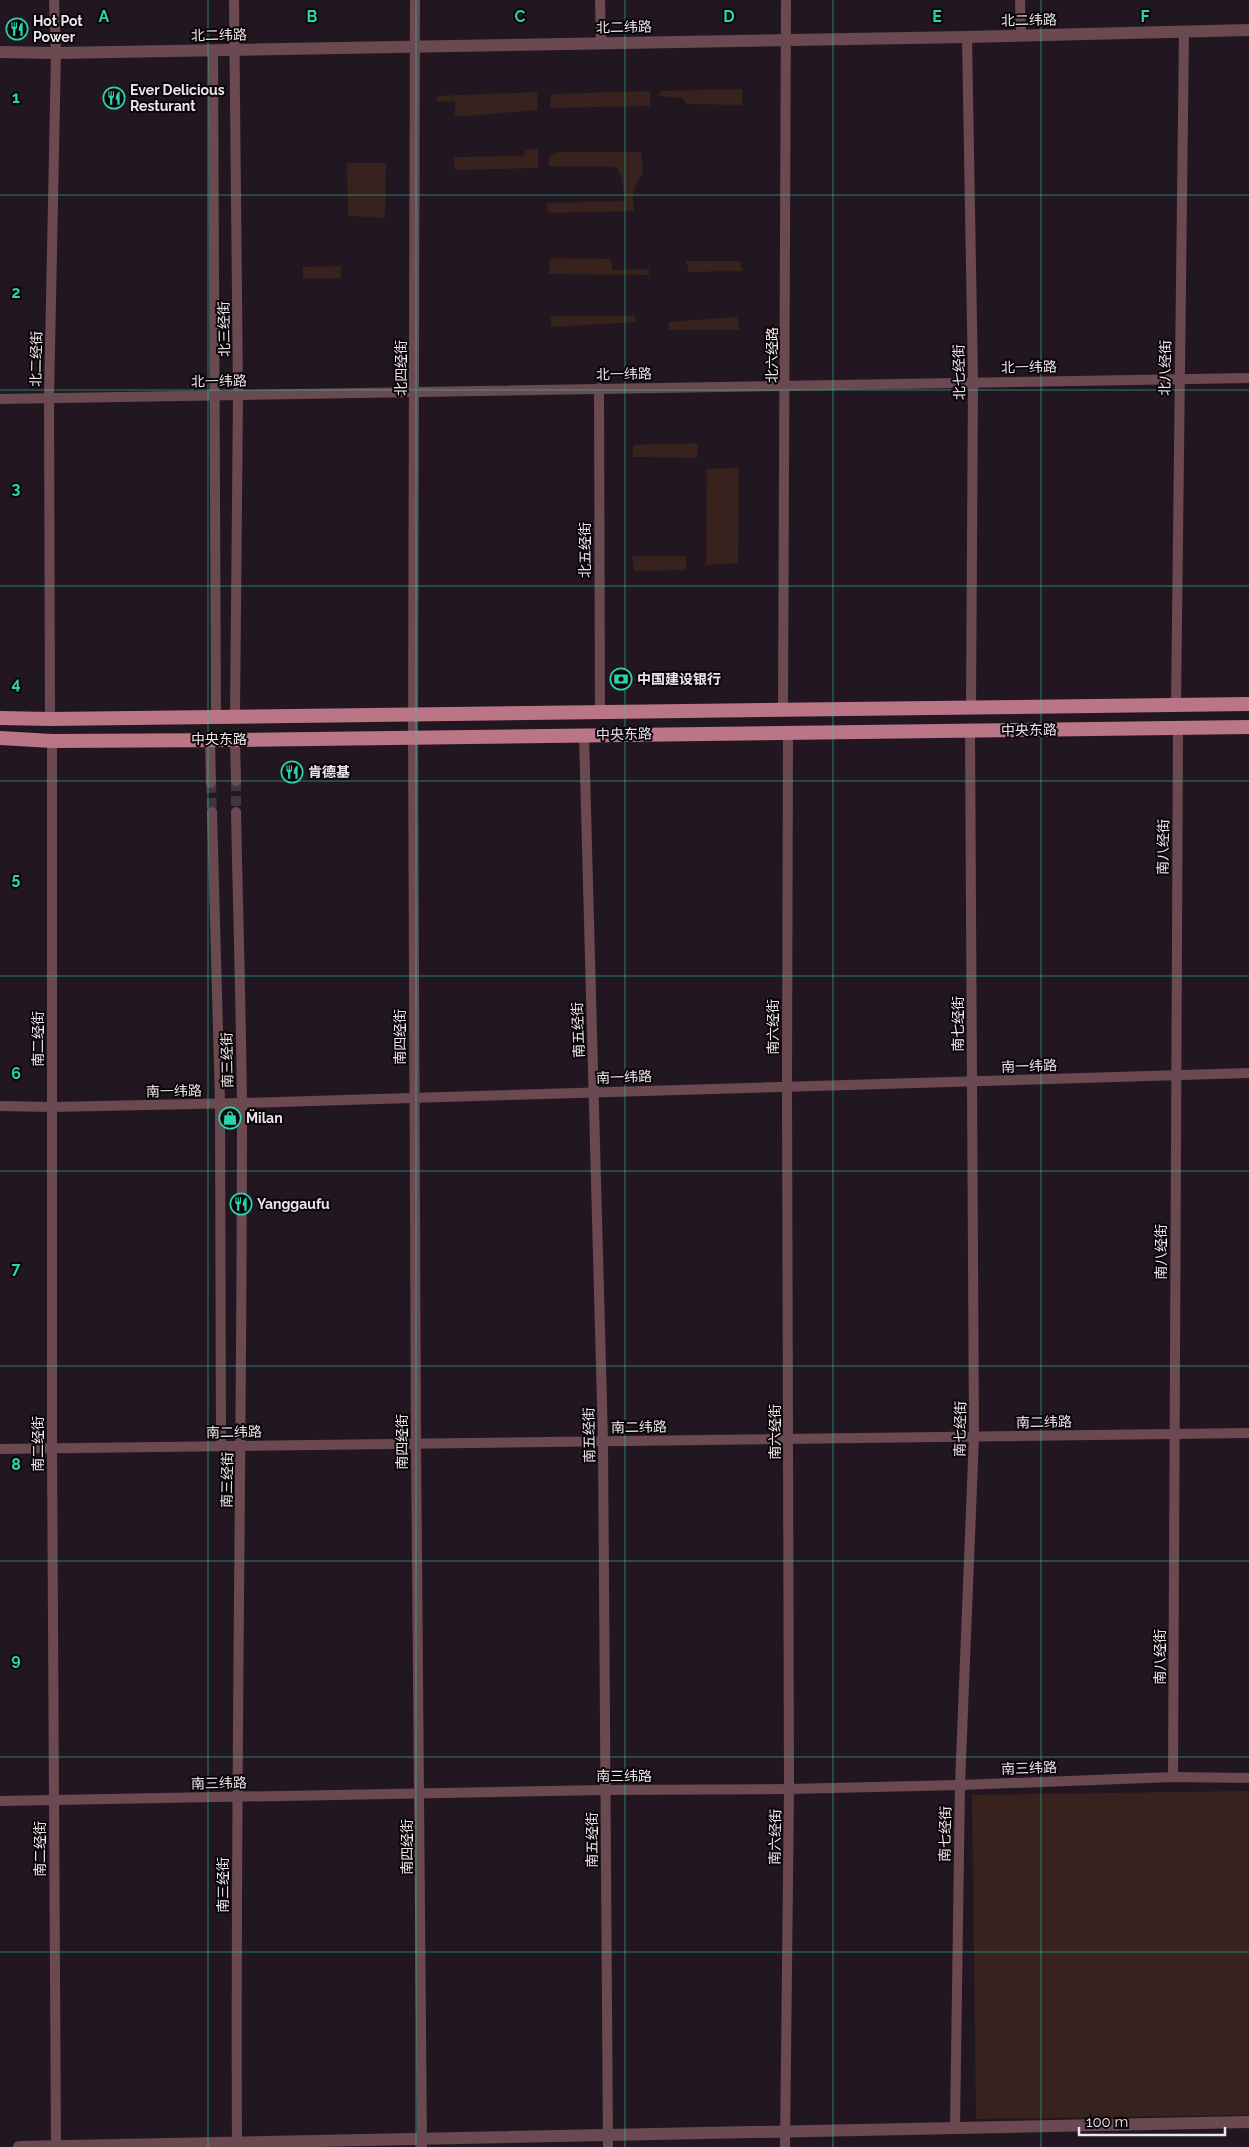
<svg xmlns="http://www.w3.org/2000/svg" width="1249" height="2147" font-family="Raleway,'Noto Sans SC',sans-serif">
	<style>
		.green { fill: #37221d }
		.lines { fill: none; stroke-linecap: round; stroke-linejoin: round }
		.minor-tunnel { stroke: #40363f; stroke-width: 10; stroke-dasharray: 10 5; stroke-linecap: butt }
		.minor { stroke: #6b4951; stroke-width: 10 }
		.tertiary { stroke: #6b4951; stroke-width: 12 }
		.primary { stroke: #ba7587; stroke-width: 14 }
		.grid { fill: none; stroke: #29d5ad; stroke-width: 1; stroke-opacity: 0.55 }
		.labels { text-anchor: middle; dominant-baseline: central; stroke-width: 4; stroke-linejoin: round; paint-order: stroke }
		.street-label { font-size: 14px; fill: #ede5ec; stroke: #090508 }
		.poi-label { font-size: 14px; font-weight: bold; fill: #ede5ec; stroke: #090508; text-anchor: start }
		.grid-label { font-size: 16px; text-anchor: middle; font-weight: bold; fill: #29d5ad; stroke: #090508; stroke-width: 4; stroke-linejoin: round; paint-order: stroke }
	</style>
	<rect width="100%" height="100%" fill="#221721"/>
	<g class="green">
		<path d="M742 89V105L686 104 683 98 658 96 661 91Z"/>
		<path d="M650 91V106L550 108 551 94Z"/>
		<path d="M537 92 538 110 455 117V101L437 102V96Z"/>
		<path d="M538 149V168L455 170 453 157 523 156 526 150Z"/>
		<path d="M558 152H641L643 173C634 187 630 194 635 211L548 213 547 203 625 201 622 179 617 167 549 166V157Z"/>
		<path d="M347 163H386L385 218 348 216Z"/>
		<path d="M550 258 611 259 612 270 649 269V275L549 274Z"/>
		<path d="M686 261H740L742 271 689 272Z"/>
		<path d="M341 266V278H303V267Z"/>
		<path d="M551 316H635L636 322 551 327Z"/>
		<path d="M737 317 740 330H669L668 322Z"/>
		<path d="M698 443 697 458 633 457V445Z"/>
		<path d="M739 468 738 563 706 565 707 469Z"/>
		<path d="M632 556H686V570L634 571Z"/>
		<path d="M1249 1791V2115L976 2119 972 1795Z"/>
	</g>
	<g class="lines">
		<g class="minor-tunnel">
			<path d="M236 781V812"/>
			<path d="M211 783 212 812"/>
		</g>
		<g class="minor">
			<path d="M234 0 238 394 235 717"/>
			<path d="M415 0 413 737 416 1444 422 2147"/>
			<path d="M600 0 601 43"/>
			<path d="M1020 0 1021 35"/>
			<path d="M967 37 973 381 971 708"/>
			<path d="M213 50 216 717"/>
			<path d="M599 388 600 713"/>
			<path d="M0 399 1249 378"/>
			<path d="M1176 706 1184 31"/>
			<path d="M783 710 786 0"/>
			<path d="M50 719 49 398 56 53 54 0"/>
			<path d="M584 735 603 1441 608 2147"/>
			<path d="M210 739 211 783"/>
			<path d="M235 740 236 781"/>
			<path d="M52 741V1448L56 2147"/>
			<path d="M212 812 220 1103 221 1446"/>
			<path d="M236 812C238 911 241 1009 242 1107 242 1454 235 1800 237 2147"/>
			<path d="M0 1106 52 1107 242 1103 1249 1073"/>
			<path d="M0 1449 1249 1433"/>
			<path d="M1173 1777 1178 728"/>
			<path d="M0 1801 605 1790 789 1789 960 1785 1173 1777 1249 1778"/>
			<path d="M955 2128 960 1785 974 1436 970 730"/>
			<path d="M785 2147 789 1789 787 1086 788 732"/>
		</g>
		<g class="tertiary">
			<path d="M0 52 56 53 967 37 1249 30"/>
			<path d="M19 2147 1249 2122"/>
		</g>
		<g class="primary">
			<path d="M0 718 50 719 1249 704"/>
			<path d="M0 738 52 741 235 740 1249 727"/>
		</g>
	</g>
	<path class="grid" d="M208 0V2147M416 0V2147M625 0V2147M833 0V2147M1041 0V2147M0 195H1249M0 390H1249M0 586H1249M0 781H1249M0 976H1249M0 1171H1249M0 1366H1249M0 1561H1249M0 1757H1249M0 1952H1249"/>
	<defs>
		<g id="restaurant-ring" transform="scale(1.125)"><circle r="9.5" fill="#090508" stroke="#29d5ad" stroke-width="1.5"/><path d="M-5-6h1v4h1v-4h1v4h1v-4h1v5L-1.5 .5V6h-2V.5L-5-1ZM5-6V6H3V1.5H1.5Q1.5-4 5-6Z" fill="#29d5ad"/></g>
		<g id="bank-ring" transform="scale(1.125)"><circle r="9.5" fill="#090508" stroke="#29d5ad" stroke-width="1.5"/><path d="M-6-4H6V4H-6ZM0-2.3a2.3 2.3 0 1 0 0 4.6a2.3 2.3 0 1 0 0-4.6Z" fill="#29d5ad"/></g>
		<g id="shop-ring" transform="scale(1.125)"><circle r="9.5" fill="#090508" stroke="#29d5ad" stroke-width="1.5"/><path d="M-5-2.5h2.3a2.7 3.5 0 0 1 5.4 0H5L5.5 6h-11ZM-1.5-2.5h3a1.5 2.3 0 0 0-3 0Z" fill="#29d5ad"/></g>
	</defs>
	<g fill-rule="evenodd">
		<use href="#restaurant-ring" x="17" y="29"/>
		<use href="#restaurant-ring" x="114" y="98"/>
		<use href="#bank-ring" x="621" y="679"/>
		<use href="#restaurant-ring" x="292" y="772"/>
		<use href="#shop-ring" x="230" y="1118"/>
		<use href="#restaurant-ring" x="241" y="1204"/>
	</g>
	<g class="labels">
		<g class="street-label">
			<text transform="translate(1029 20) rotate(-1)">北二纬路</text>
			<text transform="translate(624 27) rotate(-1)">北二纬路</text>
			<text transform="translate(219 35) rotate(-1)">北二纬路</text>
			<text transform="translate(224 329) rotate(-91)">北三经街</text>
			<text transform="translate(772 355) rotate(-90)">北六经路</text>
			<text transform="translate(36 359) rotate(-89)">北二经街</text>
			<text transform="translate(1029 367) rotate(-1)">北一纬路</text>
			<text transform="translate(401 368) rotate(-90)">北四经街</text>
			<text transform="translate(1165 368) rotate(-89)">北八经街</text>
			<text transform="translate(959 372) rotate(-91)">北七经街</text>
			<text transform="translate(624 374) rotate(-1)">北一纬路</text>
			<text transform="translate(219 381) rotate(-1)">北一纬路</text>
			<text transform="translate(585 550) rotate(-90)">北五经街</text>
			<text transform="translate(1029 730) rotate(-1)">中央东路</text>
			<text transform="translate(624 734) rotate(-1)">中央东路</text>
			<text x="219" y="739">中央东路</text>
			<text transform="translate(1163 847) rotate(-89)">南八经街</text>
			<text transform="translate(958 1024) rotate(-90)">南七经街</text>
			<text transform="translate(773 1027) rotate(-90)">南六经街</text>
			<text transform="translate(578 1030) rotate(-92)">南五经街</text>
			<text transform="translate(400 1037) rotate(-90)">南四经街</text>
			<text transform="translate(38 1039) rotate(-90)">南二经街</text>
			<text transform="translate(227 1060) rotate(-91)">南三经街</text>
			<text transform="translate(1029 1066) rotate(-2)">南一纬路</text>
			<text transform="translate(624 1077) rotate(-2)">南一纬路</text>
			<text transform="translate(174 1091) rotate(-1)">南一纬路</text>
			<text transform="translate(1161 1252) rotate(-90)">南八经街</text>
			<text transform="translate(1044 1422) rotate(-1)">南二纬路</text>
			<text transform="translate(639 1427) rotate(-1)">南二纬路</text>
			<text transform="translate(960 1429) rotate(-89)">南七经街</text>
			<text transform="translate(234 1432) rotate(-1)">南二纬路</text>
			<text transform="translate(775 1432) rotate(-90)">南六经街</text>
			<text transform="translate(589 1435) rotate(-91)">南五经街</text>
			<text transform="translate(402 1442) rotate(-90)">南四经街</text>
			<text transform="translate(38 1444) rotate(-90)">南二经街</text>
			<text transform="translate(227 1480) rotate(-89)">南三经街</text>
			<text transform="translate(1160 1657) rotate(-90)">南八经街</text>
			<text transform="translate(1029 1768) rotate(-2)">南三纬路</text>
			<text x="624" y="1776">南三纬路</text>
			<text transform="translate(219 1783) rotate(-1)">南三纬路</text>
			<text transform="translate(945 1834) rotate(-89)">南七经街</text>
			<text transform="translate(775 1837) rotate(-89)">南六经街</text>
			<text transform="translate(592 1840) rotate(-90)">南五经街</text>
			<text transform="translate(407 1847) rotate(-90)">南四经街</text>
			<text transform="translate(40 1849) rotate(-90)">南二经街</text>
			<text transform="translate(223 1885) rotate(-90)">南三经街</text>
		</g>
		<g class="poi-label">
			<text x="33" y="21">Hot Pot<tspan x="33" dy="16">Power</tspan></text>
			<text x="130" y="90">Ever Delicious<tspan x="130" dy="16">Resturant</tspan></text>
			<text x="637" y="679">中国建设银行</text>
			<text x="308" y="772">肯德基</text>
			<text x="246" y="1118">M̈ilan</text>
			<text x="257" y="1204">Yanggaufu</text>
		</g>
	</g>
	<g class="grid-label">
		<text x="104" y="22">A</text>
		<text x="312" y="22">B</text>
		<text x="520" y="22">C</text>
		<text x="729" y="22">D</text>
		<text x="937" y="22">E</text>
		<text x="1145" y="22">F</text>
		<text x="16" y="103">1</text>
		<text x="16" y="298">2</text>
		<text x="16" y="494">3</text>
		<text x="16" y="689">4</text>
		<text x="16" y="884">5</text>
		<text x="16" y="1079">6</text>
		<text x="16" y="1274">7</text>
		<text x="16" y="1470">8</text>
		<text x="16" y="1665">9</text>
	</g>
	<path d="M1079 2127v8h146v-8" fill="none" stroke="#ede5ec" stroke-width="2.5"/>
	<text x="1086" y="2127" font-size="15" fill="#ede5ec" stroke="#090508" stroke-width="4" paint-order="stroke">100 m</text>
</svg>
